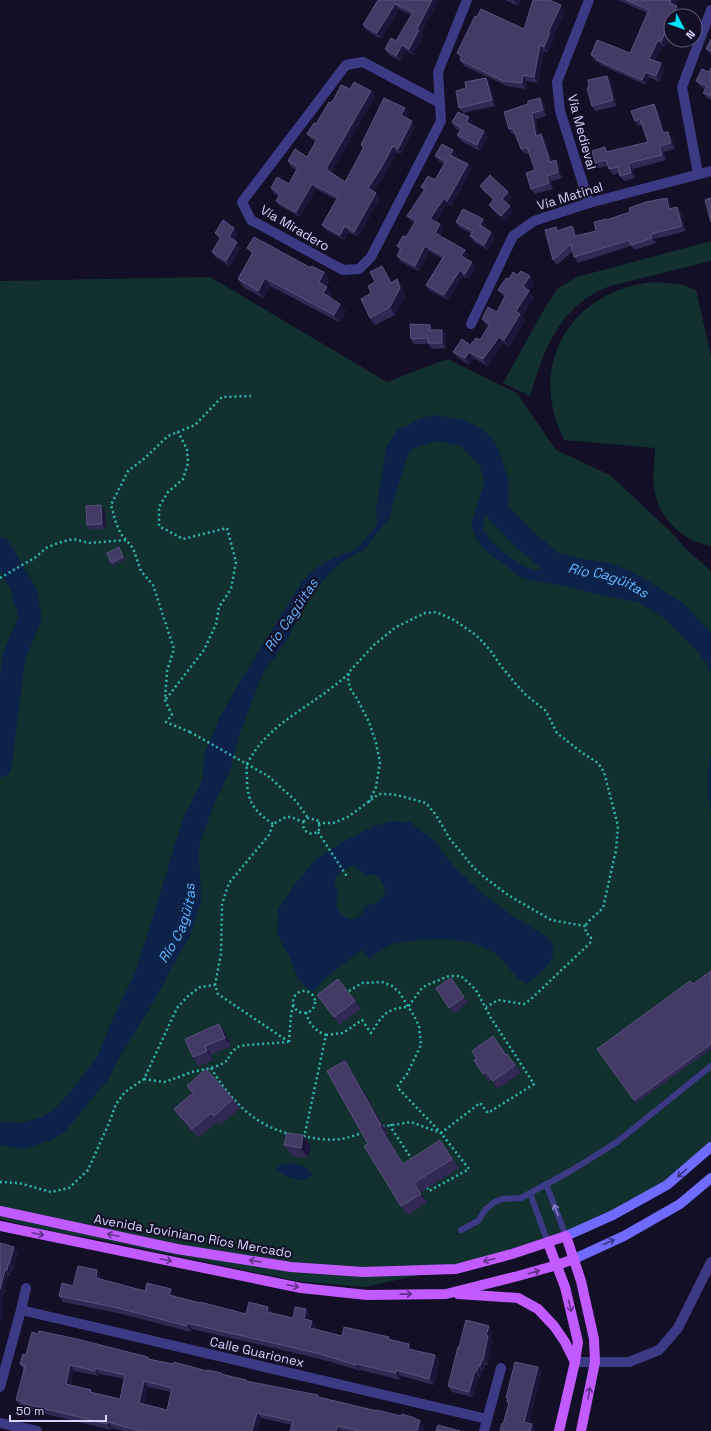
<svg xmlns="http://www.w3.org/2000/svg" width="711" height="1431" font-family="'Space Grotesk',sans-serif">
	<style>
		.green { fill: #12302f }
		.water { fill: #0c2248; fill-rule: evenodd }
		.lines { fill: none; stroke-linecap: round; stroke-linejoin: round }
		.river { stroke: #0c2248; stroke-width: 23 }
		.path { stroke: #2fb8b0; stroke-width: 2.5; stroke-dasharray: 2 3; stroke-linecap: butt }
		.lane { stroke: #3d3a85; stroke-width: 6 }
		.street { stroke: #3d3a85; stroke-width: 10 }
		.secondary { stroke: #6f6bff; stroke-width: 10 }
		.primary { stroke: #c25bff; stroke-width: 10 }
		.path-bridge { stroke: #2fb8b0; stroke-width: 2.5; stroke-dasharray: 2 3; stroke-linecap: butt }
		.wall { fill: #312854; fill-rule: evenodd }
		.shaded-wall { fill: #1d163a }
		.building { fill: #433a66; stroke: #5a527e; fill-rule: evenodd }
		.oneway { stroke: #38347d }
		.oneway2 { stroke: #837fbc }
		.oneway3 { stroke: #623188 }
		.labels { text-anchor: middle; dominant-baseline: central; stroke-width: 4; stroke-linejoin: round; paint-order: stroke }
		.street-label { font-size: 13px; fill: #d9d4ff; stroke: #130f26 }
		.water-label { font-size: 14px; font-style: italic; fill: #62b6ff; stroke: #130f26 }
	</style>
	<rect width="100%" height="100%" fill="#130f26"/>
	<g class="green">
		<path d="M711 241V261L610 286C560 305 544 348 530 396L503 383 546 306 558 288 577 277Z"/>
		<path d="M210 277 387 382 447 359 517 393 556 450 610 475 671 532 685 548 711 571V1142L694 1159 668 1179 594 1222 461 1266 365 1287 297 1281 92 1238 57 1233 0 1219V281Z"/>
		<path d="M656 282 683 285 696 290 711 356V546C682 541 658 518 654 488 652 475 655 461 655 448L564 440C526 364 572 288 656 282Z"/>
	</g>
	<g class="water">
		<path d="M434 415 465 420 483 430 494 440 500 454 490 501 484 517 483 529 491 541 504 553 521 564 534 570 553 566 572 565 600 575 618 583 650 591 665 604 681 611 688 623 690 632 702 642 711 645V672L705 661 696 650 658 612 640 603 596 594 565 586 523 579 485 550 476 539 471 524 488 471 492 463 488 449C473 441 460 429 443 427 436 427 427 431 421 432L408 452 389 518 365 549 337 565 310 596 285 643 263 673 238 738 231 768 214 804 179 901 174 923 173 950 166 979 147 1013 119 1058 109 1078 64 1133 52 1140 23 1149 0 1145V1122L20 1123 42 1117 52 1111 74 1088 98 1055 113 1018 136 971 183 819 203 779 204 754 220 717 236 688 302 582 313 570 329 560 358 548 377 525 376 509 386 450C397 431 412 419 434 415Z"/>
		<path d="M0 544 19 571 22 589 33 613 22 616 14 605 5 563 0 555Z"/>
		<path d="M711 753V813C707 795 707 771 711 753Z"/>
		<path d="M391 821 410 822 435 841 453 866 485 896 513 916 547 937C565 956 541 973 526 984 512 975 505 960 493 952 468 937 439 938 411 941 406 942 398 942 393 944 385 947 377 954 369 959L362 950 324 979 313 992 299 981 290 958 277 934 278 910 295 884 316 859 341 843 374 826ZM353 866 357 867 365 876C368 875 371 874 375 875 377 876 380 879 382 882 391 896 377 904 365 906 363 914 359 917 352 919 343 917 336 911 337 902 337 898 339 896 338 892 338 889 335 887 335 884 334 872 345 868 353 866Z"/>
		<path d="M290 1163C298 1164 308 1166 312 1174 308 1186 282 1178 277 1169L278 1166 283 1164Z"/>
	</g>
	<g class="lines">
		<g class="river">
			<path id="s1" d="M397 451 405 439 436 429 467 436 489 458 497 482V511L525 540 554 564 583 571 602 573 629 583 676 612 692 630 711 648"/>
			<path d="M0 549 26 593 30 618 14 657 0 766"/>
			<path id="s2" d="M157 969 180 931 190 898 187 851 189 843"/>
		</g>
		<g class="path">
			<path d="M0 578 36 557 46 548 58 543 73 539 89 543 126 540"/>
			<path d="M166 699 204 650 216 624 219 607 231 589 236 562 227 528 183 539 159 526V507L168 492 183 479 188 463 187 449 178 432"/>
			<path d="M190 732 166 722 172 715 165 700 167 671 174 649 153 585 141 571 133 548 121 534 116 523 111 505 128 471 145 458 168 436 195 425 222 397 251 396"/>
			<path d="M268 776 296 801 308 818"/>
			<path d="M369 802 376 787 380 762 376 743 369 722 356 697 351 690 348 681 349 672 374 645 396 627 425 613 436 612 454 620 476 635 490 650 501 666 515 683 526 695 546 711 557 733 581 752 598 763 604 772 618 826 616 850 603 908 590 920 585 926"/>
			<path d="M318 823H333L348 817 379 794H387L397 795 426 803 436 815 450 839 473 867 483 876 508 895 551 920 585 926 586 933 591 937 590 943 531 999 524 1004 498 1000 486 1007"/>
			<path d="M273 824C255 812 247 802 247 779 247 775 246 769 247 764 248 761 251 757 253 754 274 720 321 701 349 673"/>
			<path d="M318 832 348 878"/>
			<path d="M349 991 362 983 382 982 392 986 399 992 414 1016 419 1026 421 1045 407 1074 397 1087 441 1133 411 1122 380 1127"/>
			<circle cx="304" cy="1002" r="11"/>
			<path d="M326 1035 343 1033 362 1020 371 1033C382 1016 386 1008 408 1007L422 988 427 985 449 976H461L476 990 491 1018 534 1084 488 1113 480 1103 441 1133 469 1169 429 1191 426 1186"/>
			<path d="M289 1042 218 994 215 985 221 954 222 904 229 883 269 835 273 824 286 817H291L303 822C303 829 305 832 312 834L318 832 320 827 317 820 308 818 303 822"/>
			<path d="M289 1042 291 1015 293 1005"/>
			<path d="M211 1068C230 1099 253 1125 290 1134"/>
			<path d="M144 1079 165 1082 192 1072 211 1068 220 1065 228 1060 230 1054 237 1047 246 1045 288 1042"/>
			<path d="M391 1124 392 1129 413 1161"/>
			<path d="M303 1136C328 1141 340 1142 364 1132"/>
			<path d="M304 1138 326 1035C315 1031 309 1024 306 1012"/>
			<path d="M0 1182 19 1183 51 1192 69 1188 88 1170 109 1123 116 1104 125 1092 144 1079 177 1008 188 996 200 987 215 985"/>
		</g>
		<g class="lane">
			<path d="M546 1184 566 1236"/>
			<path d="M530 1193 548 1243"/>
			<path d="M461 1230 478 1221 485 1210 493 1203 502 1199 521 1198 569 1172 617 1142 711 1066"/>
		</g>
		<g class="street">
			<path d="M440 103 363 62 346 65 242 202 251 220 343 270 359 269 371 257 441 121 438 72 467 0"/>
			<path d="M698 174 682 87 711 10"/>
			<path d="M589 203 560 111 557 82 589 0"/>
			<path d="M471 324 513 236 534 221 589 203 711 171"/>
			<path d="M21 1310 487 1419"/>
			<path d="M575 1362H629L659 1350 678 1328 711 1262"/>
			<path d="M0 1387 21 1310 26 1288"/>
			<path d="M0 1423 37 1431"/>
			<path d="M484 1431 501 1368"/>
		</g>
		<g class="secondary">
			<path d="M566 1236 613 1215 667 1185 711 1147"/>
			<path d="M574 1259 624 1236 680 1204 711 1178"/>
		</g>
		<g class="primary">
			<path d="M0 1211 177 1249 291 1267 363 1272 456 1269 512 1254 566 1236 581 1281 594 1339 595 1362 581 1431"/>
			<path d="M0 1226 301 1288 367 1295 446 1294 518 1276 557 1265 574 1259"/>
			<path d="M548 1243 565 1287 578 1342 575 1362 559 1431"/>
			<path d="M458 1294 518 1298 538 1309 554 1326 565 1342 575 1362"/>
		</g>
		<path class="path-bridge" d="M190 732 268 776"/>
	</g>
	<g class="wall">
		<path d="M378 0 438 2 421 33 423 36 413 55 406 50 400 61 389 55 385 49 396 41 411 15 399 9 381 39 366 30 363 25Z"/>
		<path d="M505 0H521L518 6Z"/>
		<path d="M533 0H553L552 1 565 11 553 38 554 39 548 53 544 51 538 83 527 81 526 89 507 86 464 66 460 60 461 59 457 53 524 29Z"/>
		<path d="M618 0H678L675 5 680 11 671 16V34L665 47 662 46 654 61 665 69 660 82 649 77 646 85 601 65 598 62 594 60 591 55 630 53 647 13Z"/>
		<path d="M711 39V55L706 49Z"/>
		<path d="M711 68V100L707 98 703 93 705 89 700 86 696 81 709 72Z"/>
		<path d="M607 76 611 81 617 106 595 111 592 106 589 87Z"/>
		<path d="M486 78 490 83 495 106 463 113 459 108 466 88Z"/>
		<path d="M350 89 371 91 375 96 331 173 345 182 363 148 361 145 405 108 409 113 406 118 415 126 401 154 397 152 384 176 373 191 380 198 358 237 349 232 344 240 326 230 322 225 337 200 316 189 300 217 280 206 276 201 279 196 274 194 271 188 289 184 297 170 291 167 288 161 307 157 316 142 311 139 307 134 316 124 330 103Z"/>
		<path d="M540 98 544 104 546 116 536 119 538 135 541 134 545 140 552 161 556 160 559 166 562 178 551 181 553 189 535 194 531 189 535 170 529 153 525 154 521 149 515 133 512 134 509 129 528 104Z"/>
		<path d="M654 104 658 110 665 133 672 137 675 149 664 152 666 160 633 169 635 178 624 181 620 176 619 173 613 175 609 169 608 166 599 168 595 163 605 147 608 152 648 142 642 125 638 126 635 121Z"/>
		<path d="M452 122 473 123 471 125 484 131 488 137 480 151 461 141 457 135 460 131 455 128Z"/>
		<path d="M453 150 457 156 456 158 468 164 471 170 451 206 447 203 436 222 440 224 443 229 440 236 468 255 466 259 472 262 476 268 469 279 463 276 448 300 429 290 426 285 442 259 429 251 419 271 401 262 397 256 400 251 397 246 406 237 415 223 411 221 407 216 424 191 421 187 435 180 444 164 439 161 435 156Z"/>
		<path d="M480 186 512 197 506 203 513 211 505 221 493 210 489 205 493 200 484 192Z"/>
		<path d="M670 204 671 208 681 212 686 231 655 239 656 243 635 250 631 246 578 263 574 257 573 251 557 265 553 260 556 227 559 231H576L577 236 596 231 606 219 607 220Z"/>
		<path d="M456 222 487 225 485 228 495 238 488 250 474 242 470 236 472 234 459 227Z"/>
		<path d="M234 228 238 234 234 240 241 248 230 266 216 258 212 252 220 239 218 238 215 233Z"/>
		<path d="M247 248 324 272 330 280 326 286 332 294 330 298 346 311 339 322 270 286 263 298 243 287 238 279 252 254Z"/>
		<path d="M382 266 392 282 397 279 402 287 405 296 395 315 375 325 370 318 371 293 375 282Z"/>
		<path d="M517 275 534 282 529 291 534 298 522 316 525 320 509 347 504 343 487 366 474 358 469 365 458 358 453 352 470 345 480 340 488 326 486 325 482 319 497 312 505 297 503 296 498 290 509 279Z"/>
		<path d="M430 325 434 330H442L446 335V348L432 349 428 344H414L411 339Z"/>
		<path d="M105 510 106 529 91 530 87 525Z"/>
		<path d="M119 547 125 560 113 565 111 563Z"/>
		<path d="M711 971V1049L636 1103 597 1049 693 984Z"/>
		<path d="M451 978 468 1003 453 1013 436 988Z"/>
		<path d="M317 995 355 1001 361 1009 340 1025Z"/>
		<path d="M219 1024 225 1032 231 1046 211 1055 213 1060 199 1066 193 1057Z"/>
		<path d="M507 1054 521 1073 498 1089 492 1080 489 1082 474 1060 506 1055Z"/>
		<path d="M345 1061 351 1070 388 1134 386 1135 403 1164 440 1140 459 1168 421 1192 427 1203 408 1215 401 1206 368 1144Z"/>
		<path d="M187 1086 233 1099 240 1108 220 1125 217 1122 198 1138 180 1118 174 1109 192 1093Z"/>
		<path d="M284 1145 311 1146 308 1158 292 1156Z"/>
		<path d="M0 1243 18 1252 13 1270H12L10 1276 8 1275 1 1306 3 1309 0 1322Z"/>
		<path d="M97 1270 102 1277 101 1279 145 1291 171 1289 175 1295 174 1297 200 1303 246 1314 273 1313 293 1318 310 1315 309 1320 312 1321 316 1327V1329L342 1336 389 1337 390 1339 439 1361 434 1385 401 1376 400 1380 361 1370V1371L324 1360 192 1329 191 1332 122 1314 63 1302 59 1296Z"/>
		<path d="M493 1332 491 1339 492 1341 487 1365H485L484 1371H482L481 1377H479L473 1397 452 1392 448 1386 459 1347Z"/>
		<path d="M26 1355 148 1357 149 1359 246 1380 247 1382 320 1397 377 1411 416 1419 424 1426 423 1431H290L292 1425 261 1418 258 1431H123L112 1428 111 1430 25 1409 24 1406 20 1405 16 1400 24 1370 20 1364ZM74 1371 99 1376V1374L124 1379 120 1399 92 1393 91 1390 71 1385ZM148 1387 171 1392 167 1410 144 1404Z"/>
	</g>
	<g class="shaded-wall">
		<path d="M432 0H436L438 2 421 33 423 36 413 55 409 49 417 29Z"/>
		<path d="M514 0H521L518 6Z"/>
		<path d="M671 0H678L674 8 670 3Z"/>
		<path d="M395 4 399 9 381 39 377 33Z"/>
		<path d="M561 5 565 11 553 38 554 39 548 53 544 47 548 33Z"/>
		<path d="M677 6 680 11 678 16H672Z"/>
		<path d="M671 19V34L665 47 661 42Z"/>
		<path d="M658 40 662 46 652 64 649 59Z"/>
		<path d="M402 45 406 50 400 61 396 56Z"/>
		<path d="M540 45 544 51 538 83 534 77Z"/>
		<path d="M661 63 665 69 660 82 656 76Z"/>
		<path d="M646 72 649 77 646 85 642 80Z"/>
		<path d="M523 75 527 81 526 89 522 83Z"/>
		<path d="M607 76 611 81 617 106 613 100Z"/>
		<path d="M486 78 490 83 495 106 492 100Z"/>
		<path d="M371 91 375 96 330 175 326 169Z"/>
		<path d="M540 98 544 104 546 116 543 110Z"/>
		<path d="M654 104 658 110 667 139 663 133Z"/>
		<path d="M405 108 409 113 405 121 401 115Z"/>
		<path d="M532 113 536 119 539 142 536 136Z"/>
		<path d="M469 117 473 123 470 127 466 122Z"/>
		<path d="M412 121 415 126 401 154 398 149Z"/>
		<path d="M484 131 488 137 480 151 477 145Z"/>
		<path d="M668 132 672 137 675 149 671 143Z"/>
		<path d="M541 134 545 140 554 167 550 162Z"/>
		<path d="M393 146 397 152 384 176 371 193 368 188Z"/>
		<path d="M660 146 664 152 666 160 662 155Z"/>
		<path d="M453 150 457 156 454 160 450 155Z"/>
		<path d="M556 160 559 166 562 178 558 172Z"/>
		<path d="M629 163 633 169 635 178 631 173Z"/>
		<path d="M468 164 471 170 451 206 447 201Z"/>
		<path d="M547 176 551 181 553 189 549 183Z"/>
		<path d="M312 184 316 189 300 217 296 212Z"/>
		<path d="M508 192 512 197 505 204 502 199Z"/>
		<path d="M376 193 380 198 358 237 354 232Z"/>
		<path d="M444 198 447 203 434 224 430 219Z"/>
		<path d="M667 198 670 204 673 214 669 209Z"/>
		<path d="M510 206 513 211 505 221 501 216Z"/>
		<path d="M677 207 681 212 686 231 682 226Z"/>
		<path d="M483 219 487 225 484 230 480 225Z"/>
		<path d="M440 224 443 229 439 238 435 233Z"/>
		<path d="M345 226 349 232 344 240 340 235Z"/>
		<path d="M572 226 576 231 578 242 575 236Z"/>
		<path d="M234 228 238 234 232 242 229 237Z"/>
		<path d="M491 232 495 238 488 250 484 245Z"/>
		<path d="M651 234 655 239 656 243 652 238Z"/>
		<path d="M237 242 241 248 230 266 226 261Z"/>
		<path d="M425 246 429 251 419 271 415 266Z"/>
		<path d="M465 250 468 255 465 261 461 256Z"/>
		<path d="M472 262 476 268 469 279 465 274Z"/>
		<path d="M382 266 387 274 397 291 391 283Z"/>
		<path d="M460 270 463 276 448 300 444 295Z"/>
		<path d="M324 272 330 280 324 290 319 282Z"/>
		<path d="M530 276 534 282 527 293 523 286Z"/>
		<path d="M265 278 270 286 263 298 258 291Z"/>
		<path d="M397 279 402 287 405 296 395 315 390 307Z"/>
		<path d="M327 287 332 294 328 301 323 293Z"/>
		<path d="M529 291 534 298 522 316 525 320 509 347 504 340 516 311Z"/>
		<path d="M340 304 346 311 339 322 334 315Z"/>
		<path d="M430 325 434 330H430Z"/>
		<path d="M442 330 446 335V348L442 343Z"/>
		<path d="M499 337 504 343 487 366 483 359Z"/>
		<path d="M469 352 474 358 469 365 465 358Z"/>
		<path d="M101 505 105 510 106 529 102 524Z"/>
		<path d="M219 1024 225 1032 231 1046 225 1038Z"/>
		<path d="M205 1046 211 1055 213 1060 207 1051Z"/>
		<path d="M345 1061 351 1070 388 1134 381 1125Z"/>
		<path d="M379 1126 386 1135 409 1173 403 1164Z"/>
		<path d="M303 1135 311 1146 308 1158 301 1148Z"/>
		<path d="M414 1183 421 1192 427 1203 421 1194Z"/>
		<path d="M14 1247 18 1252 13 1270 9 1264Z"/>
		<path d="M8 1264 12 1270 10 1276 7 1270Z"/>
		<path d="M5 1270 8 1275 1 1306 3 1309 0 1322V1289Z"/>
		<path d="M97 1270 102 1277 100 1284 96 1278Z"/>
		<path d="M171 1289 175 1295 173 1301 169 1295Z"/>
		<path d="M268 1307 273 1313 267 1312Z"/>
		<path d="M306 1309 310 1315 308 1325 304 1319Z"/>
		<path d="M312 1321 316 1327 315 1334 310 1328Z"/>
		<path d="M187 1323 192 1329 191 1332 187 1326Z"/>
		<path d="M489 1326 493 1332 491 1339 492 1341 487 1365 483 1360 486 1335Z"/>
		<path d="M409 1344 413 1350 408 1349Z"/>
		<path d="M435 1355 439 1361 434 1385 429 1379Z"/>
		<path d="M482 1360 485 1365 484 1371 480 1366Z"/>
		<path d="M357 1364 361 1370V1371L356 1365Z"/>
		<path d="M70 1365 74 1371 70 1390 66 1384Z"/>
		<path d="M478 1366 482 1371 481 1377 477 1371Z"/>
		<path d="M538 1367 542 1373 528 1428 524 1422Z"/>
		<path d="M95 1368 99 1374V1376L95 1371Z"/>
		<path d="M396 1370 401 1376 400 1380 396 1373Z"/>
		<path d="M475 1371 479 1377 473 1397 469 1392Z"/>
		<path d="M144 1381 148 1387 143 1409 139 1403Z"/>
		<path d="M257 1413 261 1418 258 1431H252Z"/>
		<path d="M420 1420 424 1426 423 1431H417Z"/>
		<path d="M108 1422 112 1428 111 1430 107 1424Z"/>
		<path d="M532 1424 536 1430 535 1431H530Z"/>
		<path d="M337 1426 341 1431H336Z"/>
	</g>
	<g class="building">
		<path d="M378 0H432L417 29 419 30 409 49 402 45 396 56 385 49 391 38 396 41 413 12 395 4 377 33 363 25Z"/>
		<path d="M533 0H549L561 5 548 33H550L544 47 540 45 534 77 523 75 522 83 503 81 460 60 462 56 457 53 475 16 477 17 481 9 524 29Z"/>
		<path d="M626 0H671L670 3 677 6 672 16H671V19L661 42 658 40 649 59 661 63 656 76 646 72 642 80 597 60 598 58 591 55 597 40 630 53 649 10Z"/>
		<path d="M711 39V51L706 49Z"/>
		<path d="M711 68V96L703 93 707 86 696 81 702 69 709 72Z"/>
		<path d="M607 76 613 100 592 106 587 88 589 87 588 80Z"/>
		<path d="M486 78 492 100 459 108 456 91 466 88 465 82Z"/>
		<path d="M354 82 371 91 326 169 345 182 364 147 361 145 384 98 405 108 401 115 412 121 398 149 393 146 380 170 368 188 376 193 354 232 345 226 340 235 322 225 338 197 312 184 296 212 276 201 280 194 271 188 277 177 289 184 298 167 288 161 295 149 307 157 317 139 307 134 314 123 316 124 329 102 330 103 334 99 341 85 350 89Z"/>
		<path d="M540 98 543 110 532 113 536 136 541 134 550 162 556 160 558 172 547 176 549 183 531 189 526 173 535 170 527 147 521 149 513 128 509 129 504 112 528 104V101Z"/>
		<path d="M654 104 663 133 668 132 671 143 660 146 662 155 629 163 631 173 620 176 618 167 609 169 606 160 595 163 592 151 605 147 606 152 648 142 640 119 635 121 631 111Z"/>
		<path d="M458 112 469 117 466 122 484 131 477 145 457 135 462 128 452 122Z"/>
		<path d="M442 144 453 150 450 155 468 164 447 201 444 198 430 219 440 224 435 233 465 250 461 256 472 262 465 274 460 270 444 295 426 285 444 256 425 246 415 266 397 256 401 248 397 246 403 236 406 237 416 220 407 216 425 189 421 187 428 176 435 180 446 161 435 156Z"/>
		<path d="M490 175 508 192 502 199 510 206 501 216 489 205 494 199 480 186Z"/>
		<path d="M667 198 669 209 677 207 682 226 651 234 652 238 631 245 629 240 574 257 571 244 553 260 545 230 556 227 557 231 572 226 575 236 596 231 594 222 606 219V220L630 212 629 208 646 202Z"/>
		<path d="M711 198V222L705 200Z"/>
		<path d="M463 209 483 219 480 225 491 232 484 245 470 236 473 231 456 222Z"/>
		<path d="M223 220 234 228 229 237 237 242 226 261 212 252 221 237 215 233Z"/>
		<path d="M254 237 311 268V266L324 272 319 282 327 287 323 293 340 304 334 315 265 278 258 291 238 279 253 252 247 248Z"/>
		<path d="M382 266 391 283 397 279 400 288 390 307 370 318 361 299 371 293 368 286 375 282 370 272Z"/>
		<path d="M521 271 530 276 523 286 529 291 516 311 520 314 504 340 499 337 483 359 469 352 465 358 453 352 462 339 470 345 476 338 480 340 490 324 482 319 488 307 497 312 506 294 498 290 506 278 509 279 513 272 517 275Z"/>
		<path d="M410 324 430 325V330H442V343H428V338L411 339Z"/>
		<path d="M101 505 102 524 87 525 86 506Z"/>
		<path d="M119 547 123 557 111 563 107 553Z"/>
		<path d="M711 971V1044L634 1100 597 1049 690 981 693 984Z"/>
		<path d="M451 978 464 997 449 1008 436 988Z"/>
		<path d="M338 979 355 1001 334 1017 317 995Z"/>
		<path d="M219 1024 225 1038 205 1046 207 1051 193 1057 185 1039Z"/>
		<path d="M493 1036 506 1055 507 1054 515 1065 493 1081 486 1072 483 1074 474 1060 477 1059 472 1051Z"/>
		<path d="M345 1061 381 1125 379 1126 403 1164 440 1140 452 1159 414 1183 421 1194 401 1206 364 1146 368 1144 327 1071Z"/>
		<path d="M206 1069 233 1099 214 1116 211 1113 192 1129 174 1109 193 1093 187 1086Z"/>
		<path d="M287 1133 303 1135 301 1148 284 1145Z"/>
		<path d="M0 1243 14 1247 9 1264H8L7 1270H5L0 1289Z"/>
		<path d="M78 1266 97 1270 96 1278 145 1291 147 1283 171 1289 169 1295 200 1303V1302L246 1314 249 1302 268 1307 267 1312 293 1318 295 1307 306 1309 304 1319 312 1321 310 1328 342 1336 344 1327 389 1337 388 1339 409 1344 408 1349 435 1355 429 1379 396 1370V1373L357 1364 356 1365 320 1354 187 1323V1326L118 1308 59 1296 62 1283 73 1286Z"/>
		<path d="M466 1320 489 1326 486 1335 488 1336 483 1360H482L480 1366H478L477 1371H475L469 1392 448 1386 458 1347H459Z"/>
		<path d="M39 1331 77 1339 136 1354 148 1357V1359L173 1364 174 1362 207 1371V1370L222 1373 221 1374 246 1380V1381L318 1395V1397L377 1411V1410L401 1416 402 1414 415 1418 414 1419 420 1420 417 1431H360L337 1426 336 1431H290L293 1421 257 1413 252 1431H140L108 1422 107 1424 22 1403V1401L16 1400 25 1366 20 1364 23 1354 26 1355 32 1332 38 1334ZM70 1365 95 1371V1368L125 1375 120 1399 90 1392 91 1390 66 1384ZM144 1381 172 1388 167 1410 139 1403Z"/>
		<path d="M515 1362 538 1367 524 1422 532 1424 530 1431H500L502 1423 503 1424 509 1403 507 1402 508 1399 506 1398Z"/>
		<path d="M438 1425 460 1431H436Z"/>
	</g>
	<defs><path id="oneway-shaft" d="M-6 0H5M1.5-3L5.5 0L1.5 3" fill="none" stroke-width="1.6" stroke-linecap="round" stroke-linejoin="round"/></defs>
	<g class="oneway">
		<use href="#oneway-shaft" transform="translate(682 1173) rotate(139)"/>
		<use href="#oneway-shaft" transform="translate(609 1242) rotate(-25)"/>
	</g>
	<use class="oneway2" href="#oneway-shaft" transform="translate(556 1210) rotate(-111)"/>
	<g class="oneway3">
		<use href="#oneway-shaft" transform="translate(38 1234) rotate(12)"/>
		<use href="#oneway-shaft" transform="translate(113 1235) rotate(-168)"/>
		<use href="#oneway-shaft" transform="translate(166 1260) rotate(12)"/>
		<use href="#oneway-shaft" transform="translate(489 1260) rotate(165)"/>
		<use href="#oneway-shaft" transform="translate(255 1261) rotate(-171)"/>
		<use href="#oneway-shaft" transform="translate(534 1272) rotate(-16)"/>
		<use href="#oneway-shaft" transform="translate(293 1286) rotate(12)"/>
		<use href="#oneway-shaft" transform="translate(406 1294) rotate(-1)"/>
		<use href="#oneway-shaft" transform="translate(570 1306) rotate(76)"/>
		<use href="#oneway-shaft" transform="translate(589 1393) rotate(-79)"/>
	</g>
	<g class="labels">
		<g class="street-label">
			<text transform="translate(582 132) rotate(75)">Vía Medieval</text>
			<text transform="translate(570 196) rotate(-17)">Vía Matinal</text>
			<text transform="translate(295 228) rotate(30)">Vía Miradero</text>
			<text transform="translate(193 1236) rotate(10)">Avenida Joviniano Ríos Mercado</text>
			<text transform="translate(257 1352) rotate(13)">Calle Guarionex</text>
		</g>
		<g class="water-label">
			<text stroke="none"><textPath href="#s1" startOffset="299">Río Cagüitas</textPath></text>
			<text transform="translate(291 615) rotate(-56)">Río Cagüitas</text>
			<text stroke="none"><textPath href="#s2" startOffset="51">Río Cagüitas</textPath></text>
		</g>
	</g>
	<g transform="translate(683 28) rotate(131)"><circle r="19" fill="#130f26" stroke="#625e7d"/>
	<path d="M0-3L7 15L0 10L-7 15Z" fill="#00e5ff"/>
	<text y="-6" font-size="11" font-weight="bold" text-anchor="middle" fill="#d9d4ff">N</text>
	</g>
	<path d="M10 1415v6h96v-6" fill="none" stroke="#d9d4ff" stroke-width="2"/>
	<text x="16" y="1415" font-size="12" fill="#d9d4ff" stroke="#130f26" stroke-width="3" paint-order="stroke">50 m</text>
</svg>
